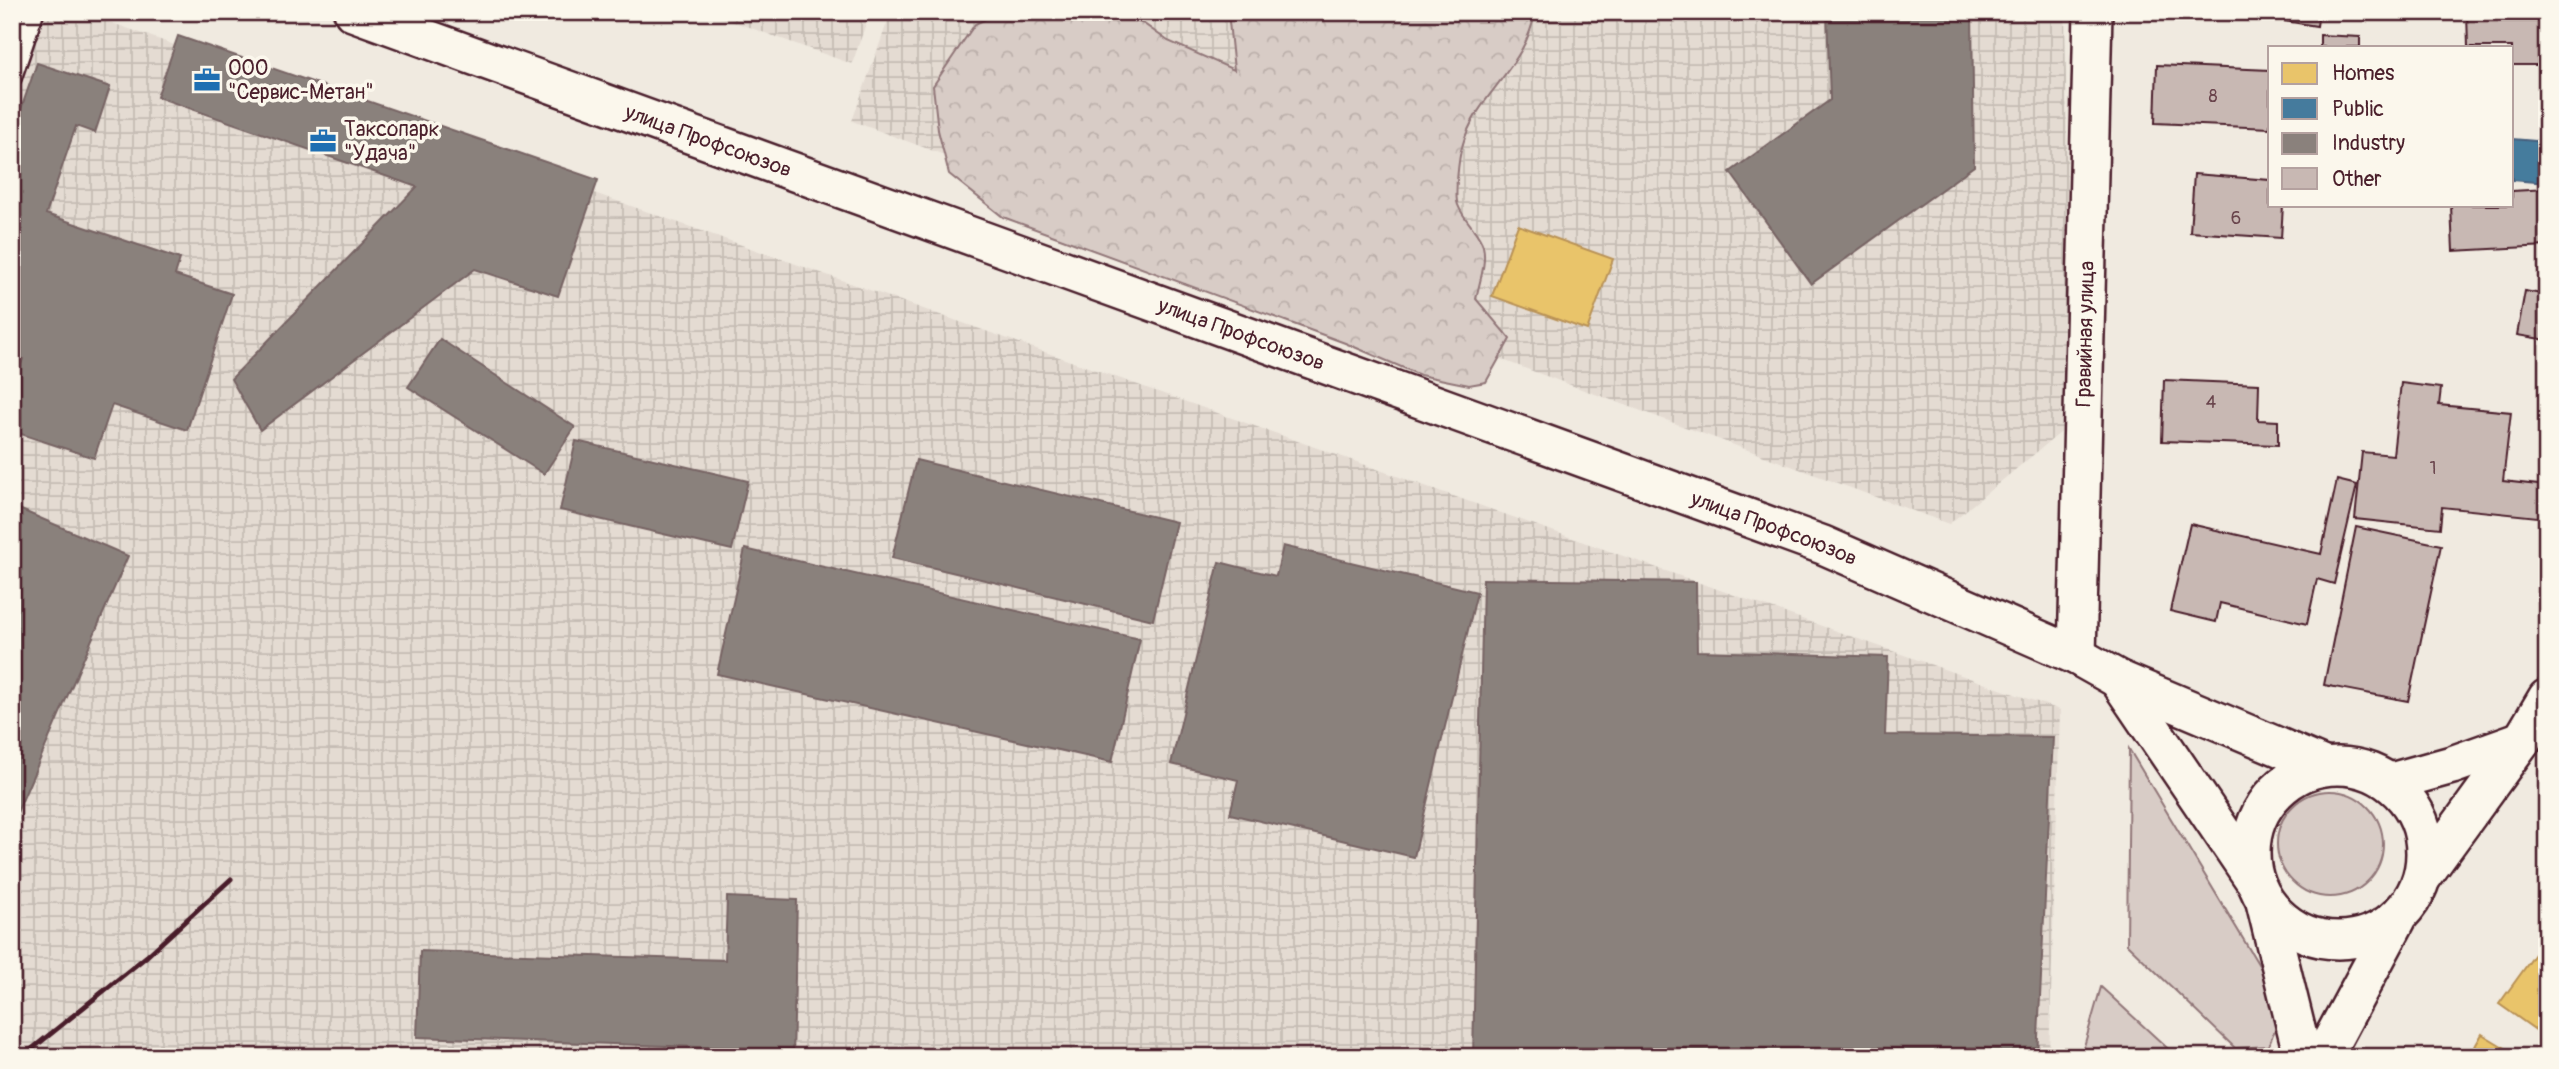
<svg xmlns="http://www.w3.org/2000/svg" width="2559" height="1069" font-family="Pangolin,sans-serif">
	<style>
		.industrial { fill: url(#industrial-grid) }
		.grass { fill: #d8ccc6; stroke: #917678; stroke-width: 2 }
		.forest { fill: url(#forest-crowns); stroke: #917678; stroke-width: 2 }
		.homes { fill: #e9c46a; stroke: #b99257; stroke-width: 2 }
		.public { fill: #457b9d; stroke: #465f7b; stroke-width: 2 }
		.industry { fill: #8a817c; stroke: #776464; stroke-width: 2 }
		.building { fill: #c8b8b3; stroke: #4a1f2b; stroke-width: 2 }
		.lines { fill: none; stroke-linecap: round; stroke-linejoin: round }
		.service-casing { stroke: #4a1f2b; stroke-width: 23 }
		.minor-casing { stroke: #4a1f2b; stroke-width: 42 }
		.service { stroke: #fbf7ec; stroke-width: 18 }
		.minor { stroke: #fbf7ec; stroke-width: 37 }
		.rail { stroke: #4a1f2b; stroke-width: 5 }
		.labels { text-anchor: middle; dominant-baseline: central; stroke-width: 7; stroke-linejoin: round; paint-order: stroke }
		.number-label { font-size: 18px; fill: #6a454d }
		.poi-label { font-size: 21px; fill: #4a1f2b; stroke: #fbf7ec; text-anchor: start }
		.street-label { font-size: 21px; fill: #4a1f2b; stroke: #fbf7ec }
	</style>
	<defs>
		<pattern id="industrial-grid" width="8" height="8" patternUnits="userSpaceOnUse" patternTransform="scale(1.75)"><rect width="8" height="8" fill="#e4dbd2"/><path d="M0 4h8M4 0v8" fill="none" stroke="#c5bcb4"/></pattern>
		<pattern id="forest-crowns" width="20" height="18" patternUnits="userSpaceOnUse" patternTransform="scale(1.75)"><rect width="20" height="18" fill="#d8ccc6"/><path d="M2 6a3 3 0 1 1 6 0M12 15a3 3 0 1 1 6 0" fill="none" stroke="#bbafaa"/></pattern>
	</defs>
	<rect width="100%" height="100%" fill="#f0eae0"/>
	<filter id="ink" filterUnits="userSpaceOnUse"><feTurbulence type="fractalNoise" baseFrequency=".0143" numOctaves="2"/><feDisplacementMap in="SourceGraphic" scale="14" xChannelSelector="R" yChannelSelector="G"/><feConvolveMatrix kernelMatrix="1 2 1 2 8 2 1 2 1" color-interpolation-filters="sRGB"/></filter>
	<g filter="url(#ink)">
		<g class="industrial">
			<path d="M12 12H81L2060 710 2049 1057H12Z"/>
			<path d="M706 12H870L852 64Z"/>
			<path d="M891 12H2065L2071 424 1949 524 852 121Z"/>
		</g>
		<g class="grass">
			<path d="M2129 749 2269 982 2280 1018 2268 1046 2235 1048 2127 944Z"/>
			<circle cx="2330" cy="844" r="53"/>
			<path d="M2101 987 2177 1057H2081Z"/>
		</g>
		<path class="forest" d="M1001 12H1111L1144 24 1168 41 1234 70 1228 12H1535C1526 68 1476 94 1462 147 1459 156 1454 197 1458 205 1463 219 1479 232 1483 246 1487 263 1479 283 1476 299L1510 339 1486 382 1469 385 1420 375 1345 343 1003 217 949 174 938 130 933 86 975 24Z"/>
		<g class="homes">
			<path d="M1518 225 1613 259 1587 330 1492 296Z"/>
			<path d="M2543 943 2547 945V1038L2499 1004Z"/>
			<path d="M2482 1034 2520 1057H2469Z"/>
		</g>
		<path class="public" d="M2512 139 2547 142V183L2512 180Z"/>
		<g class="industry">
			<path d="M1827 12H1972L1974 166 1811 284 1730 172 1830 100Z"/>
			<path d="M178 36 598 180 558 296 475 269 260 430 231 379 417 187 157 97Z"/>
			<path d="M37 63 110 87 95 133 76 126 46 214 180 259 175 275 232 294 187 430 112 405 94 458 12 431V391L23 359 12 355V135Z"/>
			<path d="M440 339 575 427 544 474 408 387Z"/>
			<path d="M576 441 748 481 732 550 560 510Z"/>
			<path d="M916 460 1176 522 1153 620 892 558Z"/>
			<path d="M12 506 128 556 12 824Z"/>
			<path d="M1283 546 1477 592 1414 857 1230 814 1238 780 1171 764 1219 562 1276 576Z"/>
			<path d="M745 549 1140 639 1112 762 717 674Z"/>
			<path d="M1483 579 1696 582 1697 651 1888 657 1885 735 2053 737 2037 1057H1473Z"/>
			<path d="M727 897 797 900 793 1057H725V1048L417 1037 420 951 725 960Z"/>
		</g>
		<g class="building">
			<path d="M2280 12H2319L2317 26 2278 20Z"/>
			<path d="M2467 12H2547V65H2512V47H2468Z"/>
			<path d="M2320 35 2360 37V47H2320Z"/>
			<path d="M2157 65 2270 70V128L2155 123Z"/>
			<path d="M2194 174 2270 180V205H2283L2281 238 2190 232Z"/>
			<path d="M2547 189V246L2453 251 2451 205H2512V191Z"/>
			<path d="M2525 291 2547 295V340L2517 335Z"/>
			<path d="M2164 380 2259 384 2258 420 2278 421V445L2162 441Z"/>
			<path d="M2401 383 2441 388 2439 405 2511 412 2503 481 2547 486V518L2442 507 2440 528 2355 519 2362 452 2393 455Z"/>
			<path d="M2337 480 2357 485 2334 584 2317 579 2307 624 2220 603 2216 622 2170 611 2190 524 2321 554Z"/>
			<path d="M2356 527 2441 545 2408 701 2324 685Z"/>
		</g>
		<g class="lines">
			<g class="service-casing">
				<path id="service" d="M12 77 34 12"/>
			</g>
			<g class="minor-casing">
				<g id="minor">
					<path id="s1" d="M353 12 1823 545 2077 656 2118 679 2324 766"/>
					<path id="s2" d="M2077 656 2093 12"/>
					<path d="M2118 679 2253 878"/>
					<circle cx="2338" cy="853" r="87"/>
					<path d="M2391 782 2452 765 2522 740"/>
					<path d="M2423 876 2522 740 2547 698"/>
					<path d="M2265 902 2303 1057"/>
					<path d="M2323 1057 2397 919"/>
				</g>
			</g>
			<use href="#service" class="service"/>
			<use href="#minor" class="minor"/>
			<path class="rail" d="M22 1057 147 956 231 879"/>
		</g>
	</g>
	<defs>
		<g id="office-bare" transform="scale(2.1)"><path d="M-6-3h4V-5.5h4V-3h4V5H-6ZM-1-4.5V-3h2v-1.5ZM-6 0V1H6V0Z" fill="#1f6fb2" stroke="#fbf7ec" stroke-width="2.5" paint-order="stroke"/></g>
	</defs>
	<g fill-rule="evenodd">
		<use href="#office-bare" x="207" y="80"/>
		<use href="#office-bare" x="323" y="141"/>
	</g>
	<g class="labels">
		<g class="number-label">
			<text x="2213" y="96">8</text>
			<text x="2236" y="218">6</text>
			<text x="2211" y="402">4</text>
			<text x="2433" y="468">1</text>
		</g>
		<g class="poi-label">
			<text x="228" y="68">ООО<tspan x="228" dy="24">"Сервис-Метан"</tspan></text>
			<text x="344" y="129">Таксопарк<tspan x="344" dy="24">"Удача"</tspan></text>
		</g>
		<g class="street-label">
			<text stroke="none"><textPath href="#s1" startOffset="378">улица Профсоюзов</textPath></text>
			<text stroke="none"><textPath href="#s1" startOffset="945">улица Профсоюзов</textPath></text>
			<text stroke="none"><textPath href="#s2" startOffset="322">Гравийная улица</textPath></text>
			<text stroke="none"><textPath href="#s1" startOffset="1512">улица Профсоюзов</textPath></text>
		</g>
	</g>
	<rect width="2559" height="1069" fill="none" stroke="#fbf7ec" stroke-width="42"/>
	<rect x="21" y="21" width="2517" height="1027" fill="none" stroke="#4a1f2b" stroke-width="2.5" filter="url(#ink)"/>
	<rect x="2268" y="46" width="245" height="161" fill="#fbf7ec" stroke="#b4a19f" stroke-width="2"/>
	<rect x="2282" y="63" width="35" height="21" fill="#e9c46a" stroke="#b4a19f" stroke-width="2"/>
	<text x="2332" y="80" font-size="21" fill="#4a1f2b">Homes</text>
	<rect x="2282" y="98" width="35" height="21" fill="#457b9d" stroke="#b4a19f" stroke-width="2"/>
	<text x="2332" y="116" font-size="21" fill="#4a1f2b">Public</text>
	<rect x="2282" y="133" width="35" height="21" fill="#8a817c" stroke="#b4a19f" stroke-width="2"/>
	<text x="2332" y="150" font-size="21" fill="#4a1f2b">Industry</text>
	<rect x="2282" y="168" width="35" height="21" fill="#c8b8b3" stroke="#b4a19f" stroke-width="2"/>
	<text x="2332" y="186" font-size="21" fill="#4a1f2b">Other</text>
</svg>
